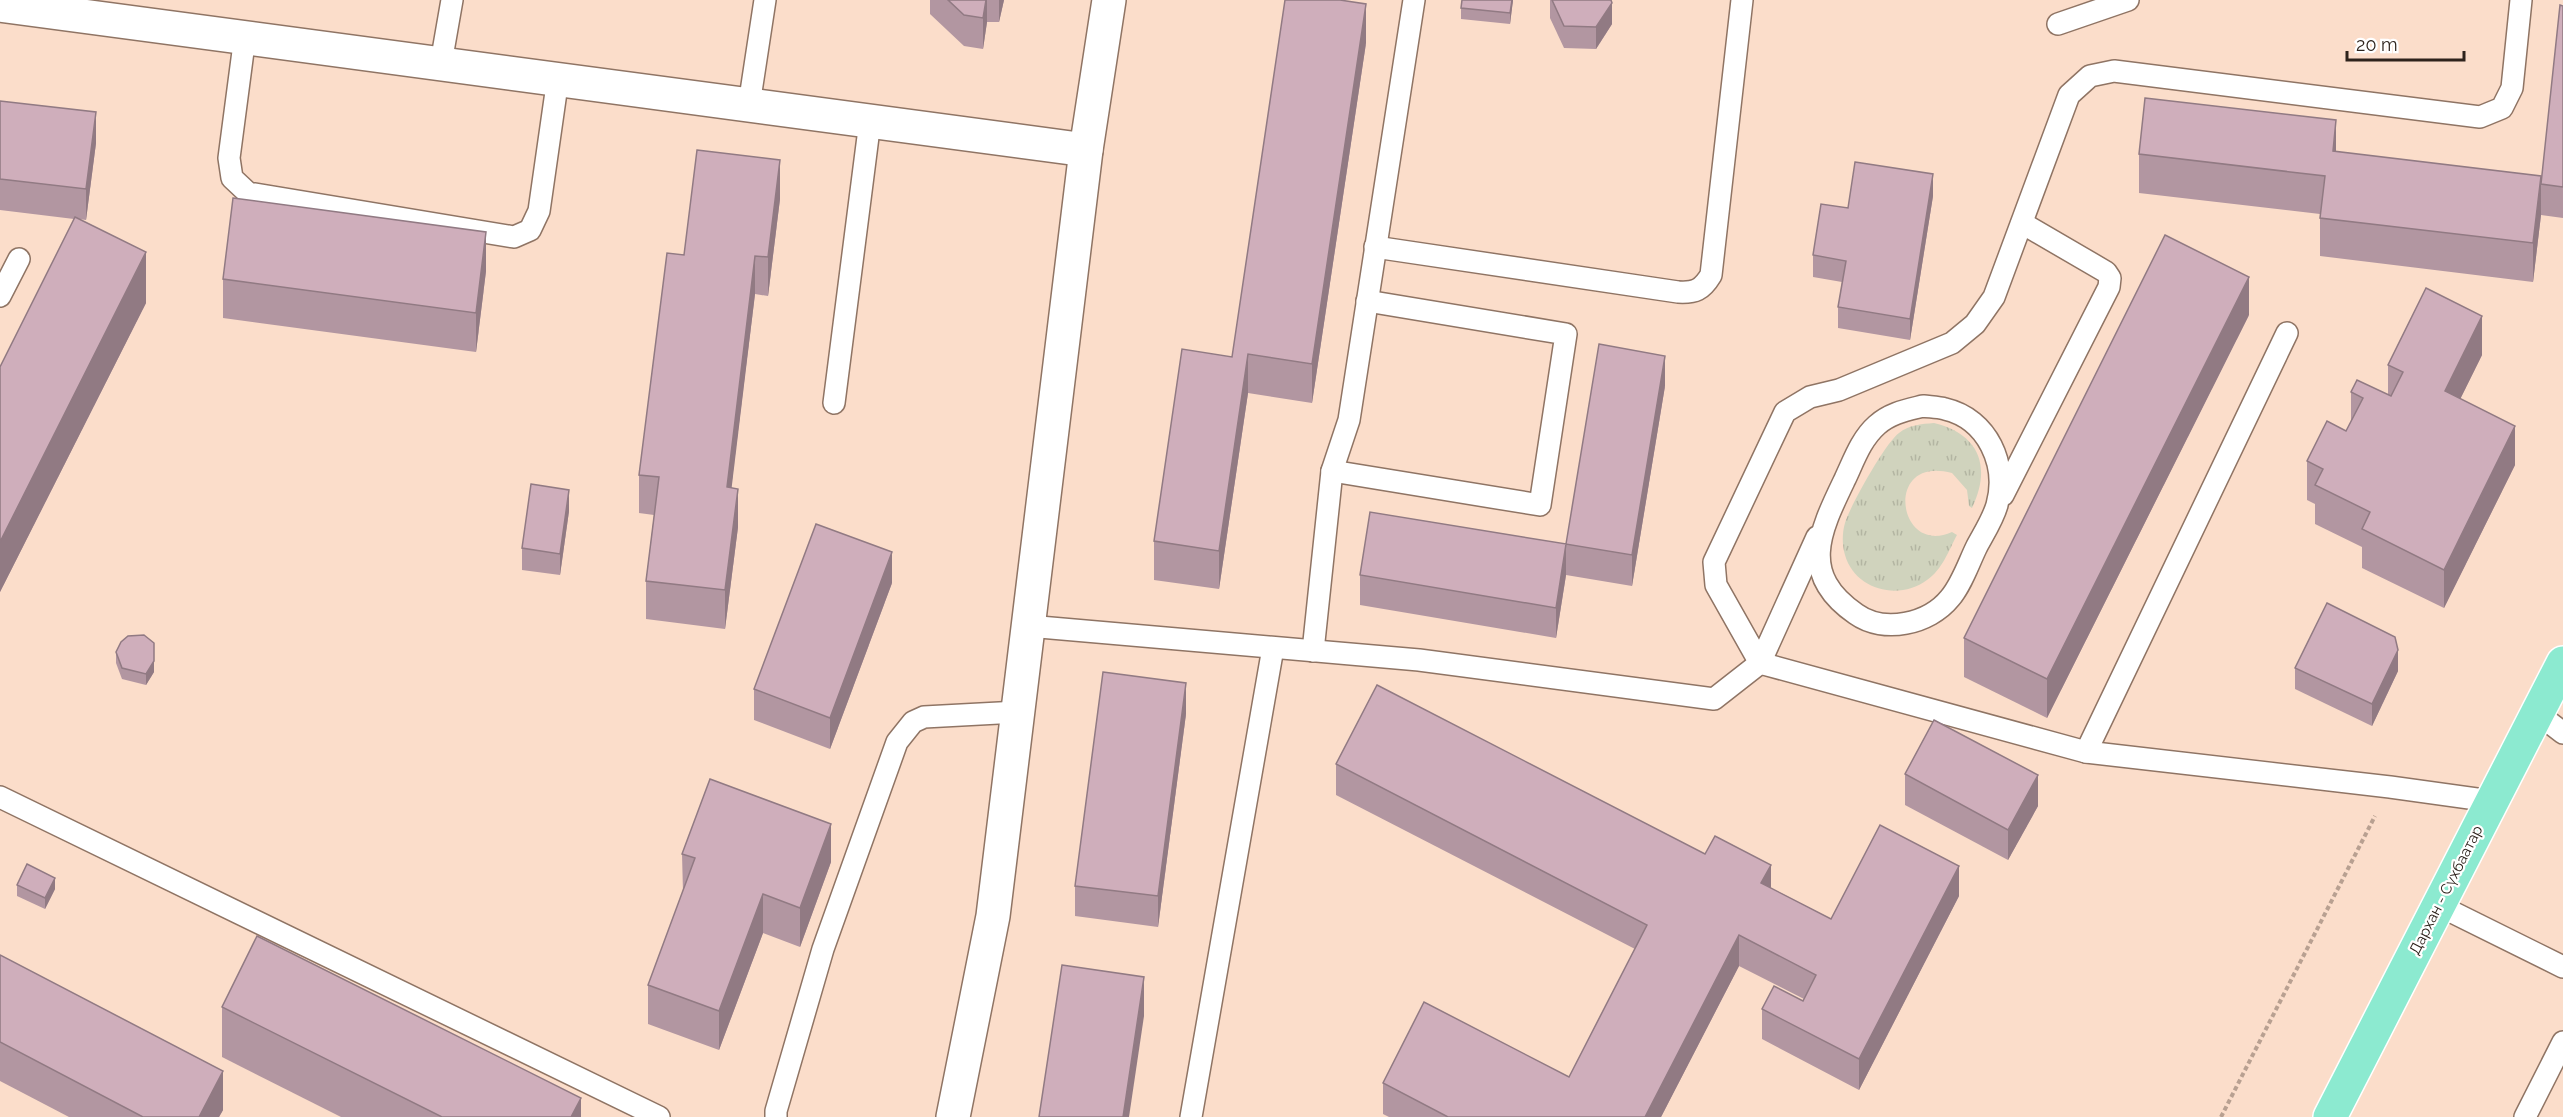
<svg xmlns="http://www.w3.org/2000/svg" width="2563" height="1117" font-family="Raleway,sans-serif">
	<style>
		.grass { fill: url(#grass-tufts) }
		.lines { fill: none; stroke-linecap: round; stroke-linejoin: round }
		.service-casing { stroke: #8f7464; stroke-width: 24 }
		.minor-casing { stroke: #8f7464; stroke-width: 36 }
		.secondary-casing { stroke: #8f7464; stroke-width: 36 }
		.trunk-casing { stroke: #fff; stroke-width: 36 }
		.path { stroke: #b8a091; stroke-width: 4; stroke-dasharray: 4.5 3; stroke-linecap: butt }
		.service { stroke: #fff; stroke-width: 21 }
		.minor { stroke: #fff; stroke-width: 33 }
		.secondary { stroke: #fff; stroke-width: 33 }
		.trunk { stroke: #8cead0; stroke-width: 33 }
		.wall { fill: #b296a1 }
		.shaded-wall { fill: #917a83 }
		.building { fill: #cfaebb; stroke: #917a83; stroke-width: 1.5 }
		.labels { text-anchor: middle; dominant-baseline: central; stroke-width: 4.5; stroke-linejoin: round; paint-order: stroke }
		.street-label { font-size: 15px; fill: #2e231c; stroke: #fff }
	</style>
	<defs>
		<pattern id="grass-tufts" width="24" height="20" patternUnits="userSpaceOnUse" patternTransform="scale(1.5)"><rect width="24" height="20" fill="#d0d3bd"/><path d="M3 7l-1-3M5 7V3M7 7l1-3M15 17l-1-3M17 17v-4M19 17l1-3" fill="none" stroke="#b3b5a2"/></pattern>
	</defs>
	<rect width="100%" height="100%" fill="#fbddca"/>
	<path class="grass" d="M1934 423C1979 434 1992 466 1972 508L1969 506 1967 490 1952 473C1883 454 1897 557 1952 532L1957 535C1949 550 1942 570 1927 580 1899 601 1855 590 1845 555 1842 545 1842 533 1845 523 1850 506 1886 442 1899 433 1909 425 1921 424 1934 423Z"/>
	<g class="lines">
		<g class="service-casing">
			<g id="service">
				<path d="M2058 24 2128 0"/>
				<path d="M245 36 229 158 232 178 248 193 514 237 530 230 539 211 558 78"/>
				<path d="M441 63 452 0"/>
				<path d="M749 105 765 0"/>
				<path d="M1375 247 1678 292C1695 293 1702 290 1711 275L1742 0"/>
				<path d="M0 296 19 259"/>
				<path d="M834 403 870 121"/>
				<path d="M1923 406C1930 407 1938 407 1945 409 1988 419 2008 465 1997 505 1993 519 1984 533 1977 546 1969 562 1962 584 1950 598 1929 624 1884 634 1856 614 1798 574 1820 531 1845 479 1854 460 1861 439 1877 425 1890 413 1907 410 1923 406Z"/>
				<path d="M1332 471 1540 505 1566 334 1367 301"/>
				<path d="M2003 495 2109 287 2110 278 2106 272 2022 223"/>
				<path d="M1028 626 1419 660 1714 699 1760 663 2086 752 2390 787 2491 801"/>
				<path d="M1313 651 1332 471 1349 420 1414 0"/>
				<path d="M1760 663 1716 585 1714 562 1785 412 1810 397 1839 390 1952 343 1975 324 1994 297 2069 95 2090 76 2114 71 2480 117 2502 108 2512 88 2521 0"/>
				<path d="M1760 663 1817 537"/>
				<path d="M2537 713 2563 733"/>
				<path d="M2086 752 2287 333"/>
				<path d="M0 797 659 1117"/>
				<path d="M2438 905 2563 967"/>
				<path d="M776 1117V1111L823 949 897 742 913 722 924 717 1018 712"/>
				<path d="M1191 1117 1273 648"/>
				<path d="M2525 1117 2563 1042"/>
			</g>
		</g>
		<g class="minor-casing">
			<path id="minor" d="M0 5 1086 150"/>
		</g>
		<g class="secondary-casing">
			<path id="secondary" d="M953 1117 993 916 1086 150 1109 0"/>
		</g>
		<g class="trunk-casing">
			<path id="trunk" d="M2330 1117 2563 663"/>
		</g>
		<path class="path" d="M2221 1117 2375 816"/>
		<use href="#service" class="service"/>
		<use href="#minor" class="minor"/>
		<use href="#secondary" class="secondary"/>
		<use href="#trunk" class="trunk"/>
	</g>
	<g class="wall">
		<path d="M930 0H1004L999 22H987L983 49 964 46 930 14Z"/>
		<path d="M1513 0 1510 24 1461 19V8Z"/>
		<path d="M1550 0H1611L1612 24 1596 49 1564 48 1550 18Z"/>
		<path d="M2563 6V218L2541 215 2533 282 2320 256V214L2139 193V154L2336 152 2541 184Z"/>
		<path d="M1366 43 1312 403 1248 393 1219 589 1154 580V541Z"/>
		<path d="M0 101 96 143 86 220 79 219 146 303 0 592V367L74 219 0 210Z"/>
		<path d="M1933 196 1910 340 1838 328V307L1842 282 1813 277V255L1848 208Z"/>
		<path d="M780 199 768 296 755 294 731 488 738 527 725 629 646 619V581L654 515 639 513V475L684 255Z"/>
		<path d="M486 271 476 352 223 318V279Z"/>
		<path d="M2249 315 2047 718 1964 677V638Z"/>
		<path d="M2482 355 2460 399 2515 465 2444 608 2362 568V547L2315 524V504L2307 500V461L2346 431 2351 422V392L2388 395V365Z"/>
		<path d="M1665 386 1632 586 1566 575 1556 638 1360 605V575L1566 544Z"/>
		<path d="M569 511 560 575 522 570V548Z"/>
		<path d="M892 583 830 749 754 720V689Z"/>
		<path d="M116 652 154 672 146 685 122 679 116 663Z"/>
		<path d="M2295 668 2398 671 2372 726 2295 689Z"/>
		<path d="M1186 714 1158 927 1075 916V886Z"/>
		<path d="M1336 764 1771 888 1831 919 1959 896 1859 1090 1762 1039V1009L1803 1001 1804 999 1739 966 1661 1117H1389L1383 1114V1083L1569 1077 1635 949 1336 795Z"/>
		<path d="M1905 774 2038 806 2008 860 1905 805Z"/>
		<path d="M682 854 831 862 800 947 763 933 719 1050 648 1024V985L683 892Z"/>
		<path d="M17 885 55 889 45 909 17 896Z"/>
		<path d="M0 955 223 1110 219 1117H69L0 1081Z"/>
		<path d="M222 1007 581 1117H341L222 1057Z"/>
	</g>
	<g class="shaded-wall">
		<path d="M986 0H987V22L983 49V18Z"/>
		<path d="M999 0H1004L999 22Z"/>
		<path d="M1512 0H1513L1510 24V13Z"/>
		<path d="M1612 3V24L1596 49V27Z"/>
		<path d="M1366 4V43L1312 403V364Z"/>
		<path d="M96 112V143L86 220V189Z"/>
		<path d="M2336 120V158L2333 151Z"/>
		<path d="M780 160V199L768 296V257Z"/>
		<path d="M1933 174V196L1910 340V319Z"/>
		<path d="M2541 176V215L2533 282V243Z"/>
		<path d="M486 232V271L476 352V313Z"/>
		<path d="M146 252V303L0 592V542Z"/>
		<path d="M755 256V294L727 526V487Z"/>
		<path d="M2249 277V315L2047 718V679Z"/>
		<path d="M2482 316V355L2445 430V391Z"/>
		<path d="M1248 354V393L1219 589V551Z"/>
		<path d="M1665 356V386L1632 586V555Z"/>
		<path d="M2515 426V465L2444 608V570Z"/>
		<path d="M738 489V527L725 629V590Z"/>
		<path d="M569 490V511L560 575V554Z"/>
		<path d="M1566 544V575L1556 638V608Z"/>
		<path d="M892 552V583L830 749V718Z"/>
		<path d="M2398 650V671L2372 726V704Z"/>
		<path d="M154 661V672L146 685V674Z"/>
		<path d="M1186 683V714L1158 927V896Z"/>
		<path d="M2038 775V806L2008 860V830Z"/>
		<path d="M831 824V862L800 947V908Z"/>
		<path d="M1771 865V895L1761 883Z"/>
		<path d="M1959 866V896L1859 1090V1059Z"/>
		<path d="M55 878V889L45 909V898Z"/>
		<path d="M763 894V933L719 1050V1011Z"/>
		<path d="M1739 935V966L1661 1117H1645Z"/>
		<path d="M1144 977V1016L1129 1117H1123Z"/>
		<path d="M223 1071V1110L219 1117H199Z"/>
		<path d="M581 1098V1117H571Z"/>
	</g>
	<g class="building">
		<path d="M948 0H986L983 18 964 15Z"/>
		<path d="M1285 0H1340L1366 4 1312 364 1248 354 1219 551 1154 541 1182 349 1232 357Z"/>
		<path d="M1462 0H1512L1510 13 1461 8Z"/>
		<path d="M1552 0H1611L1612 3 1596 27 1564 26Z"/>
		<path d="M2560 5 2563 6V187L2541 184Z"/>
		<path d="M2145 98 2336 120 2333 151 2541 176 2533 243 2320 218 2325 176 2139 154Z"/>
		<path d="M0 101 96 112 86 189 0 179Z"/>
		<path d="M697 150 780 160 768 257 755 256 727 487 738 489 725 590 646 581 659 477 639 475 667 253 684 255Z"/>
		<path d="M1855 162 1933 174 1910 319 1838 307 1846 261 1813 255 1821 204 1848 208Z"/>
		<path d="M233 198 486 232 476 313 223 279Z"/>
		<path d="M75 217 146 252 0 542V367Z"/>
		<path d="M2165 235 2249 277 2047 679 1964 638Z"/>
		<path d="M2426 288 2482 316 2445 391 2515 426 2444 570 2362 529 2370 512 2315 485 2323 469 2307 461 2327 421 2346 431 2363 398 2351 392 2357 380 2391 396 2403 372 2388 365Z"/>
		<path d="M1599 344 1665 356 1632 555 1566 544 1556 608 1360 575 1370 512 1566 544Z"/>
		<path d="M531 484 569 490 560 554 522 548Z"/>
		<path d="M816 524 892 552 830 718 754 689Z"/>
		<path d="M2327 603 2395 637 2398 650 2372 704 2295 668Z"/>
		<path d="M144 635 154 643V661L146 674 122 668 116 652 121 642 128 636Z"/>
		<path d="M1103 672 1186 683 1158 896 1075 886Z"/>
		<path d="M1377 685 1705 854 1715 836 1771 865 1761 883 1831 919 1880 825 1959 866 1859 1059 1762 1009 1774 986 1803 1001 1816 975 1739 935 1645 1117H1448L1383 1083 1424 1002 1569 1077 1647 925 1336 764Z"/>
		<path d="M1934 720 2038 775 2008 830 1905 774Z"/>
		<path d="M710 779 831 824 800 908 763 894 719 1011 648 985 695 858 682 854Z"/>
		<path d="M27 864 55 878 45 898 17 885Z"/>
		<path d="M257 936 581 1098 571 1117H442L222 1007Z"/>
		<path d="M0 955 223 1071 199 1117H143L0 1042Z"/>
		<path d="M1062 965 1144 977 1123 1117H1039Z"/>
	</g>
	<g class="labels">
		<g class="street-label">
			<text transform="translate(2446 890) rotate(-63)">Дархан - Сүхбаатар</text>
		</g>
	</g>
	<path d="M2347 51v9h117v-9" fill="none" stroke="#2e231c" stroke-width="3"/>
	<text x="2356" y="51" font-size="18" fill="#2e231c" stroke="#ffffff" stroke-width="4.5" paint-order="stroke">20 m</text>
</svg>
